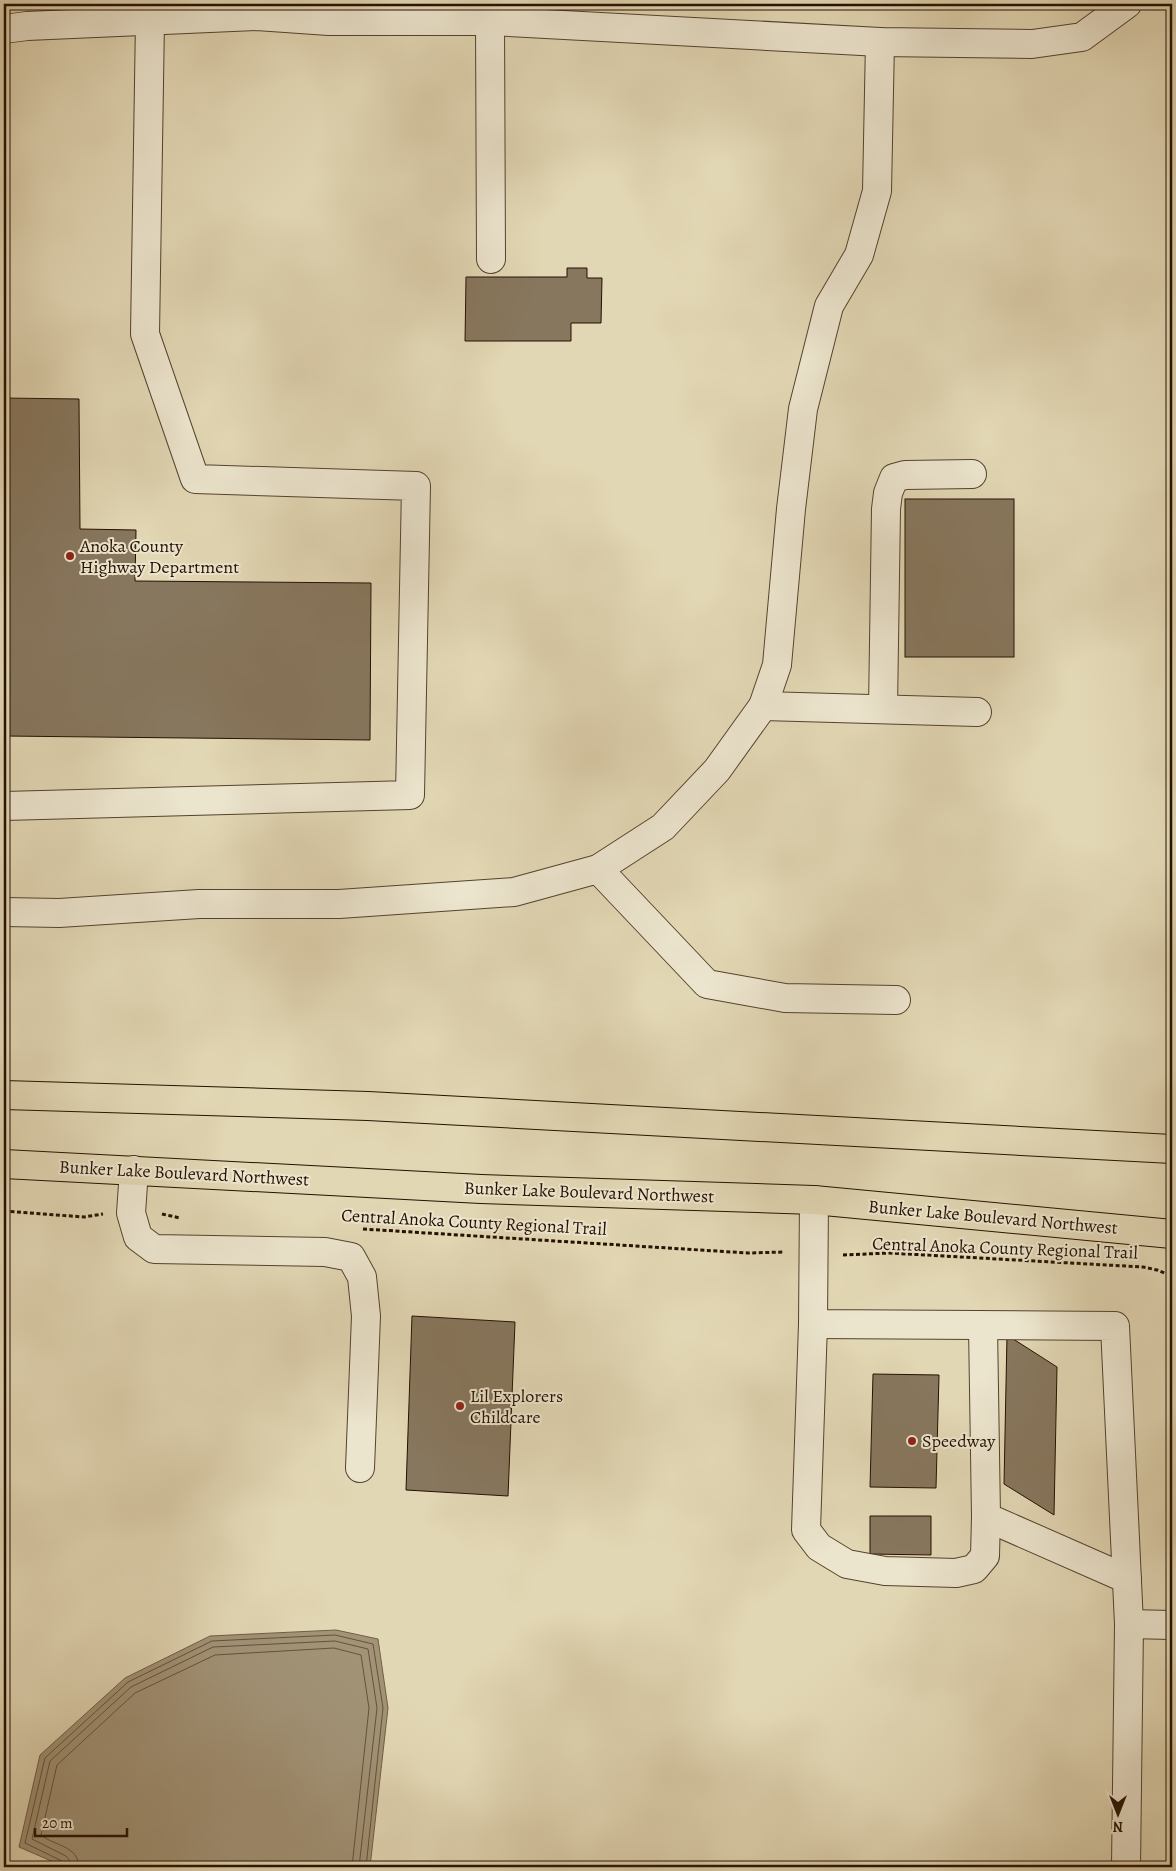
<svg xmlns="http://www.w3.org/2000/svg" width="1176" height="1871" font-family="Alegreya,serif">
	<style>
		.water { fill: #a29377; stroke: #705f47 }
		.lines { fill: none; stroke-linecap: round; stroke-linejoin: round }
		.shore { stroke: #64523c; stroke-width: 1 }
		.building { fill: #87775e; stroke: #251000 }
		.minor-casing { stroke: #54422d; stroke-width: 30 }
		.major-casing { stroke: #251000; stroke-width: 30 }
		.path { stroke: #251000; stroke-width: 3; stroke-dasharray: 4 2.5; stroke-linecap: butt }
		.minor { stroke: #ece5ce; stroke-width: 28 }
		.major { stroke: #e2d7b4; stroke-width: 28 }
		.poi-dot { fill: #8f2418; stroke: #ece5ce; stroke-width: 2 }
		.labels { text-anchor: middle; dominant-baseline: central; stroke-width: 4; stroke-linejoin: round; paint-order: stroke }
		.poi-label { font-size: 18px; fill: #251000; stroke: #ece5ce; text-anchor: start }
		.street-label { font-size: 18px; fill: #251000; stroke: #ece5ce }
	</style>
	<rect width="100%" height="100%" fill="#e2d7b4"/>
	<filter id="stains"><feTurbulence type="fractalNoise" baseFrequency=".004" numOctaves="4"/><feColorMatrix values="0 0 0 0 .2 0 0 0 0 .09 0 0 0 0 .02 0 0 0 .5 -.17"/></filter>
	<radialGradient id="worn" r=".72"><stop offset=".6" stop-color="#630" stop-opacity="0"/><stop offset="1" stop-color="#630" stop-opacity=".3"/></radialGradient>
	<path class="water" d="M336 1630 378 1639 388 1708 370 1867H65L19 1847 40 1755 125 1678 210 1636Z"/>
	<g class="lines">
		<g class="shore">
			<path d="M65 1867 62 1861 25 1843 45 1758 128 1682 212 1641 335 1635 373 1644 383 1708 366 1867"/>
			<path d="M71 1867 70 1861 66 1856 32 1839 50 1761 131 1687 213 1647 335 1641 368 1649 377 1708 359 1867"/>
			<path d="M79 1867C78 1845 54 1846 41 1835L57 1765 135 1693 215 1655 334 1648 361 1655 369 1708 352 1867"/>
		</g>
	</g>
	<g class="building">
		<path d="M567 268H587V278H602L601 323H571V341H465L466 277H567Z"/>
		<path d="M4 398 79 399 80 529 136 530 135 581 371 583 370 740 4 736Z"/>
		<rect x="905" y="499" width="109" height="158"/>
		<path d="M412 1316 515 1322 508 1496 406 1490Z"/>
		<path d="M1007 1335 1057 1367 1054 1515 1004 1484Z"/>
		<path d="M873 1374 939 1375 936 1488 870 1487Z"/>
		<path d="M870 1516H931V1555L870 1554Z"/>
	</g>
	<g class="lines">
		<g class="minor-casing">
			<g id="minor">
				<path d="M490 21 491 259"/>
				<path d="M4 29 27 26 257 16 329 21H490L880 42 1032 44 1082 37 1127 4"/>
				<path d="M763 706 977 712"/>
				<path d="M883 709 886 509 888 493 894 478 905 475 972 474"/>
				<path d="M4 806 410 795 416 486 195 479 145 334 150 20"/>
				<path d="M598 869 707 984 785 998 896 1000"/>
				<path d="M4 912 59 913 199 904H339L514 892 598 869 663 827 717 770 763 706 777 665 791 509 803 409 829 306 859 255 877 191 880 42"/>
				<path d="M134 1170 131 1213 138 1237 154 1249 325 1252 351 1257 362 1277 366 1316 360 1468"/>
				<path d="M814 1200 813 1324 1115 1326 1129 1624 1126 1867"/>
				<path d="M813 1324 806 1530 819 1547 847 1564 885 1571 956 1573 974 1569 985 1556 986 1517 983 1326"/>
				<path d="M986 1517 1127 1579"/>
				<path d="M1129 1624 1172 1625"/>
			</g>
		</g>
		<g class="major-casing">
			<g id="major">
				<path d="M4 1095 368 1106 1172 1149"/>
				<path d="M4 1164 481 1189 814 1200 1172 1234"/>
			</g>
		</g>
		<g class="path">
			<path d="M4 1211 84 1217 103 1214"/>
			<path d="M162 1214 180 1218"/>
			<path d="M363 1229 748 1253 784 1252"/>
			<path d="M843 1255 889 1253 1143 1267 1157 1270 1172 1276"/>
		</g>
		<use href="#minor" class="minor"/>
		<use href="#major" class="major"/>
	</g>
	<g class="poi-dot">
		<circle cx="70" cy="556" r="5"/>
		<circle cx="460" cy="1406" r="5"/>
		<circle cx="912" cy="1441" r="5"/>
	</g>
	<g class="labels">
		<g class="poi-label">
			<text x="80" y="546">Anoka County<tspan x="80" dy="21">Highway Department</tspan></text>
			<text x="470" y="1396">Lil Explorers<tspan x="470" dy="21">Childcare</tspan></text>
			<text x="922" y="1441">Speedway</text>
		</g>
		<g class="street-label">
			<text transform="translate(184 1173) rotate(3)">Bunker Lake Boulevard Northwest</text>
			<text transform="translate(589 1192) rotate(2)">Bunker Lake Boulevard Northwest</text>
			<text transform="translate(993 1217) rotate(5)">Bunker Lake Boulevard Northwest</text>
			<text transform="translate(474 1222) rotate(3)">Central Anoka County Regional Trail</text>
			<text transform="translate(1005 1248) rotate(2)">Central Anoka County Regional Trail</text>
		</g>
	</g>
	<rect width="1176" height="1871" fill="none" stroke="#e2d7b4" stroke-width="20"/>
	<rect x="5" y="5" width="1166" height="1861" fill="none" stroke="#251000" stroke-width="2.5"/>
	<rect x="10" y="10" width="1156" height="1851" fill="none" stroke="#251000"/>
	<g transform="translate(1118 1814) rotate(180)" stroke="#ece5ce" stroke-width="4" paint-order="stroke">
	<path d="M0-4L9 19L0 12L-9 19Z" fill="#251000"/>
	<text y="-8" font-size="14" font-weight="bold" text-anchor="middle" fill="#251000">N</text>
	</g>
	<path d="M35 1828v8h92v-8" fill="none" stroke="#251000" stroke-width="2.5"/>
	<text x="42" y="1828" font-size="15" fill="#251000" stroke="#ece5ce" stroke-width="4" paint-order="stroke">20 m</text>
	<rect width="100%" height="100%" filter="url(#stains)"/>
	<rect width="100%" height="100%" fill="url(#worn)"/>
</svg>
